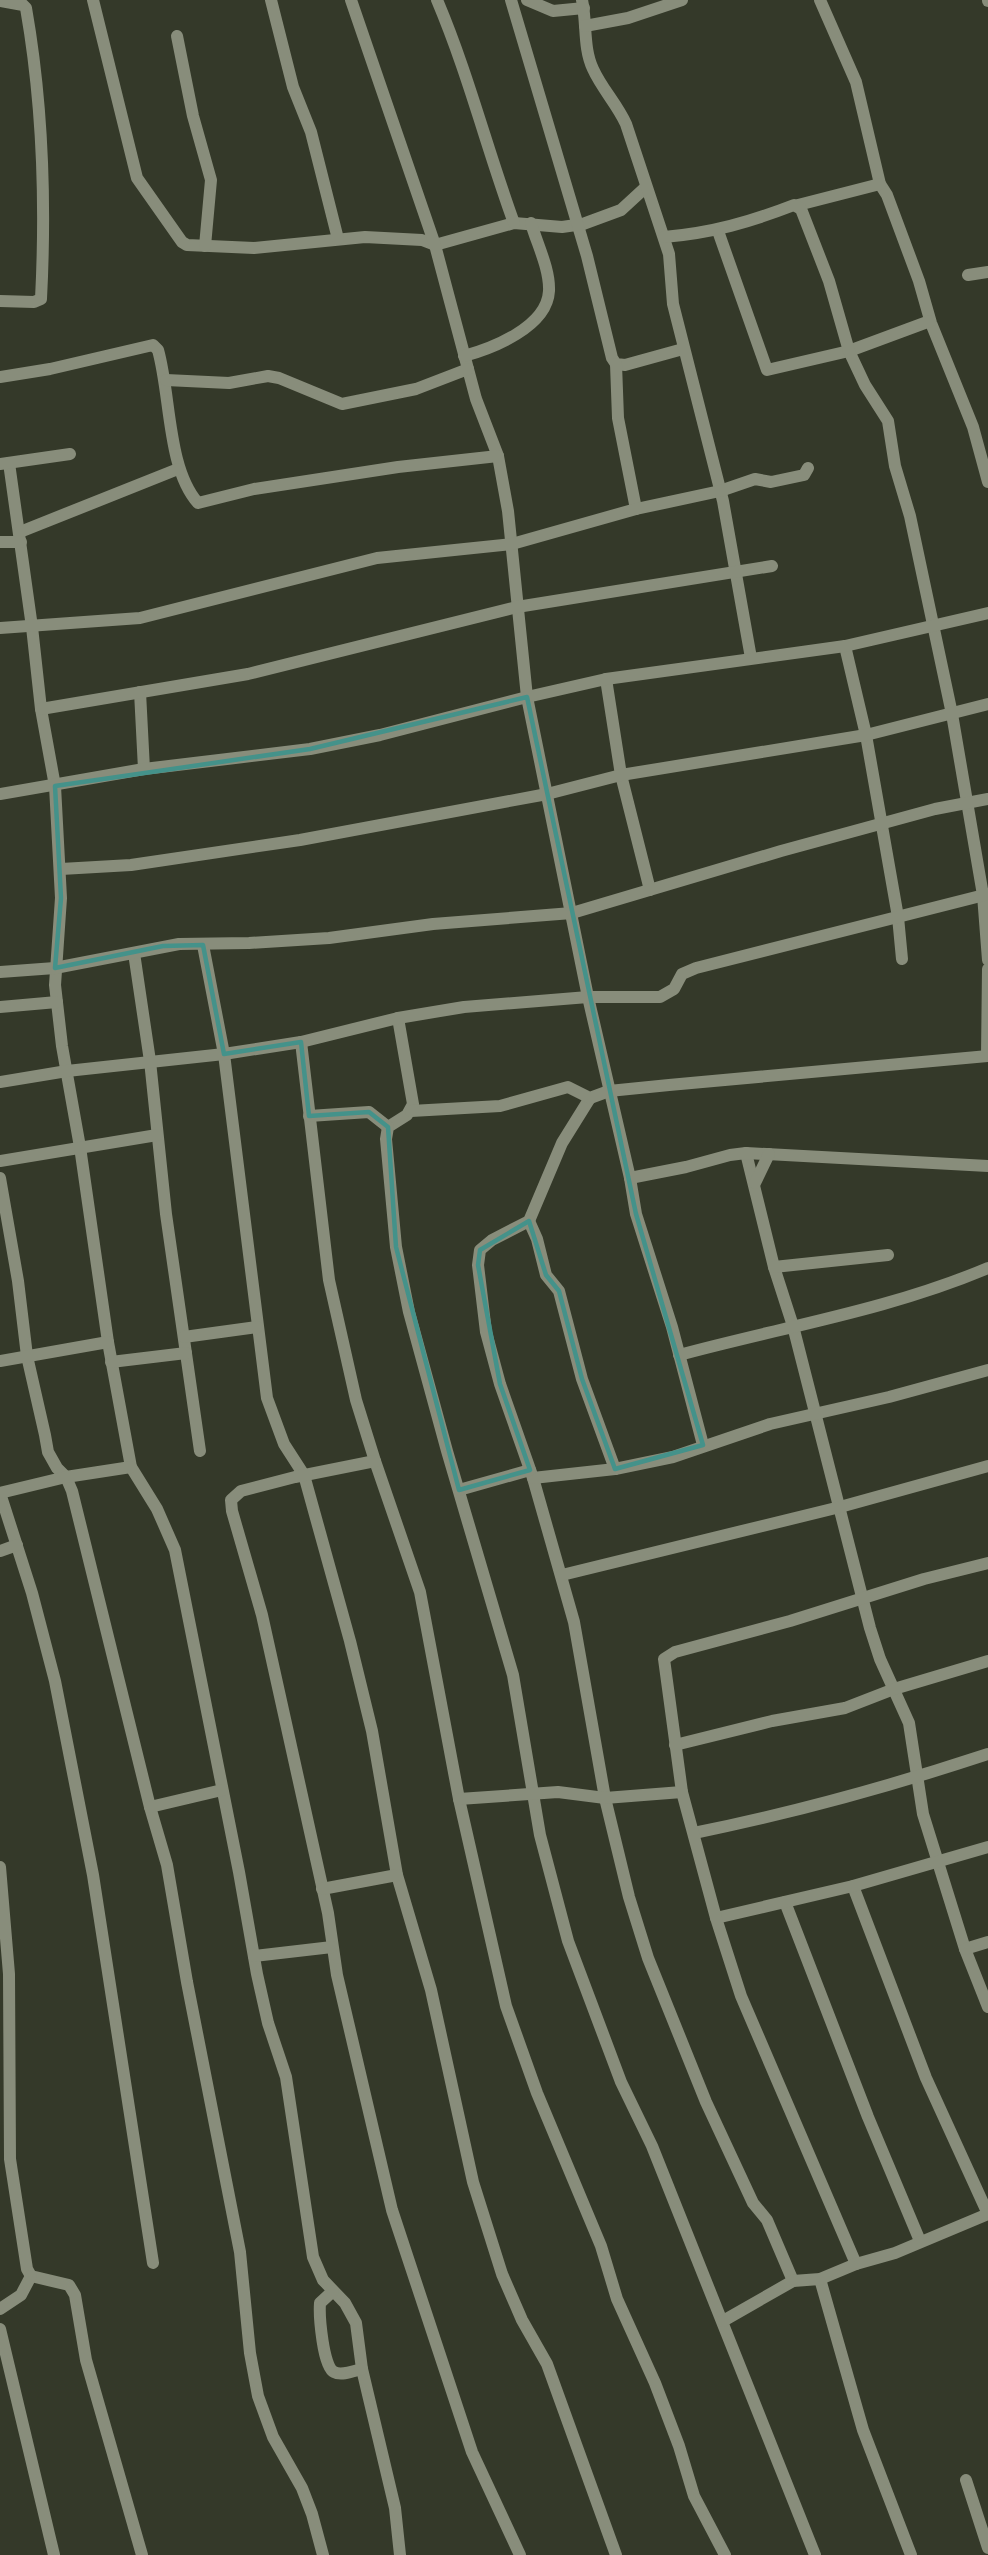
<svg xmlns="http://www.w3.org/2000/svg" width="988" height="2555" font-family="'DM Sans',sans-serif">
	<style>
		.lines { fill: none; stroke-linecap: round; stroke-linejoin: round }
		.street { stroke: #888d7b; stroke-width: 12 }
		.marked { fill: none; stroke: #44928a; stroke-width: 4.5; stroke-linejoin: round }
	</style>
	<rect width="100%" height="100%" fill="#343929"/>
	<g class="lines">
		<g class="street">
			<path d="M93 0 137 178 182 242 187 245 254 248 365 237 422 240 435 245 514 223 562 227 583 224 621 210 646 187"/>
			<path d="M271 0 293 87 311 132 338 239"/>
			<path d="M351 0 435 245 476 399 498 456 508 511 527 697 588 997 630 1178 636 1214 672 1327 703 1445"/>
			<path d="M437 0C468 73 487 149 514 223"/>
			<path d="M511 0 587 256 612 358 616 364 625 365 683 349"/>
			<path d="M527 0 553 11 584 8"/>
			<path d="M582 0C587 23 583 48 593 69 602 89 617 104 626 124L669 254 673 304 723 501 751 658"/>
			<path d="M820 0 856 82 880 184 887 195 919 281 931 323 973 427 988 482"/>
			<path d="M988 0V1"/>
			<path d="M0 1 23 5 26 8C43 105 46 201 41 299L34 302 0 301"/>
			<path d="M585 26 628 18 682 0"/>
			<path d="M177 36 193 116 211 180 205 246"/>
			<path d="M798 205 880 184"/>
			<path d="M718 231 767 370 849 351 930 321"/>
			<path d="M664 237C712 233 750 222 794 205L801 209 829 281 849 351 865 385 888 421 895 466 910 516 952 714 983 895 988 960"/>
			<path d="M968 275 988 272"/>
			<path d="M464 356C493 348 547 327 549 291 550 269 537 244 531 223"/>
			<path d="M616 364 618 418 636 509"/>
			<path d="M0 377 50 369 153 345 158 350C171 396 167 468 198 503L254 489 398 467 498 456"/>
			<path d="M166 380 229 383 268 376 279 378 342 404 416 389 468 369"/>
			<path d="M9 463 32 627 41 709 55 786 61 898 55 985 62 1046 80 1147 108 1342 131 1467 157 1509 175 1550 239 1872 257 1974 268 2023 286 2077 313 2257 323 2280 345 2303 356 2323 362 2369 395 2508 400 2555"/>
			<path d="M0 464 70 454"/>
			<path d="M20 532 178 469"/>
			<path d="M0 542H21"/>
			<path d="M0 628 140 618 377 558 512 544 636 509 720 491 755 479 771 482 804 475 808 468"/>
			<path d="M845 646 866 735 898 917 902 959"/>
			<path d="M606 679 621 775 650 890"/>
			<path d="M140 692 144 769"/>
			<path d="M41 709 248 674 517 607 772 566"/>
			<path d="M0 794 144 769 310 749 380 735 527 697 606 679 845 646 988 613"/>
			<path d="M61 869 131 865 300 840 547 794 621 775 866 735 988 704"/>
			<path d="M203 945 224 1054 267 1398 284 1444 304 1475 350 1641 372 1731 397 1875 431 1990 473 2182 502 2274 522 2320 547 2364 616 2555"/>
			<path d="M134 953 150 1061 166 1214 200 1451"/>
			<path d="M0 972 55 968 179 944 249 943 329 938 433 924 572 913 781 851 935 809 988 799"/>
			<path d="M0 1007 57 1002"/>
			<path d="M398 1018 413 1104 407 1115 388 1127 386 1139 396 1247 409 1312 447 1451 513 1675 540 1835 568 1941 621 2082 652 2146 815 2555"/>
			<path d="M301 1042 329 1280 356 1400 375 1461 420 1592 459 1799 506 2006 537 2093 601 2246 617 2299 655 2383 679 2446 694 2496 725 2555"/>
			<path d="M987 1056 988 969"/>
			<path d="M0 1082 67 1071 224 1054 301 1042 398 1018 464 1007 588 997H660L674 989 682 974 696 968 988 894"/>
			<path d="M590 1098 562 1143 529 1221 492 1240 480 1250 478 1265 486 1332 500 1384 533 1478 574 1622 605 1798 629 1897 648 1958 706 2102 753 2203 767 2220 793 2281"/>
			<path d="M411 1111 500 1106 568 1087 590 1098 609 1091 669 1085 988 1056"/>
			<path d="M309 1116 369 1112 388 1127"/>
			<path d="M746 1153 774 1267 793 1326 870 1628 880 1659 909 1723 923 1814 965 1949 988 2007"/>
			<path d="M0 1161 157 1135"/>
			<path d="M0 1178 18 1281 27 1356 45 1435 48 1452 57 1468 66 1477 72 1491 150 1807 167 1865 187 1982 240 2252 250 2353 258 2396 273 2437 302 2488 312 2514 323 2555"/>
			<path d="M630 1178 686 1167 730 1155 746 1153 988 1166"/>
			<path d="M755 1183 769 1154"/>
			<path d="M529 1221 537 1239 546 1275 559 1291 582 1379 615 1469"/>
			<path d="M774 1267 888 1255"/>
			<path d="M184 1337 257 1327"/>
			<path d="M679 1355C782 1327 889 1310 988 1268"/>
			<path d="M0 1361 108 1342"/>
			<path d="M111 1362 186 1353"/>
			<path d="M375 1461 295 1477 241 1491 231 1500 232 1511 262 1615 328 1913 337 1975 392 2210 472 2452 520 2555"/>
			<path d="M533 1478 615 1469 673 1457 770 1424 889 1397 988 1370"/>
			<path d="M459 1490 530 1470"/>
			<path d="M0 1493 32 1593 55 1681 93 1875 153 2263"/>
			<path d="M0 1493 66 1477 131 1467"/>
			<path d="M0 1551 17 1545"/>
			<path d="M562 1575 840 1507 988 1466"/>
			<path d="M675 1745 772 1721 845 1708 894 1689 988 1661"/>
			<path d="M459 1799 558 1792 605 1798 682 1792"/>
			<path d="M150 1807 222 1790"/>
			<path d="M694 1833C793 1813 891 1786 988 1754"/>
			<path d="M0 1867 9 1974 10 2159 27 2269 31 2276 69 2285 75 2295 86 2360 142 2555"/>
			<path d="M853 1886 926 2078 988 2214"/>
			<path d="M322 1889 397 1875"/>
			<path d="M785 1902 868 2117 920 2241"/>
			<path d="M716 1918 853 1886 988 1847"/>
			<path d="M965 1949 988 1942"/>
			<path d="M254 1956 332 1947"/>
			<path d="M856 2264 741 1996 716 1918 682 1792 664 1659 675 1652 790 1621 924 1579 988 1563"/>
			<path d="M820 2279 863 2430 911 2555"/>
			<path d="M333 2291 320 2303C319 2316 323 2367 334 2372 341 2376 354 2371 362 2369"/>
			<path d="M0 2309 21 2295 31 2276"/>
			<path d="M723 2321 793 2281 820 2279 856 2264 895 2253 988 2214"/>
			<path d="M0 2329 54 2555"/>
			<path d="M966 2480 988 2548"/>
		</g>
	</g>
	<path class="marked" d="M527 697 636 1214 703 1445 615 1469 582 1379 559 1291 546 1275 529 1221 480 1250 478 1265 500 1384 530 1470 459 1490 396 1247 388 1127 369 1112 309 1116 301 1042 224 1054 203 945 163 946 55 968 61 898 55 786 310 749Z"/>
</svg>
